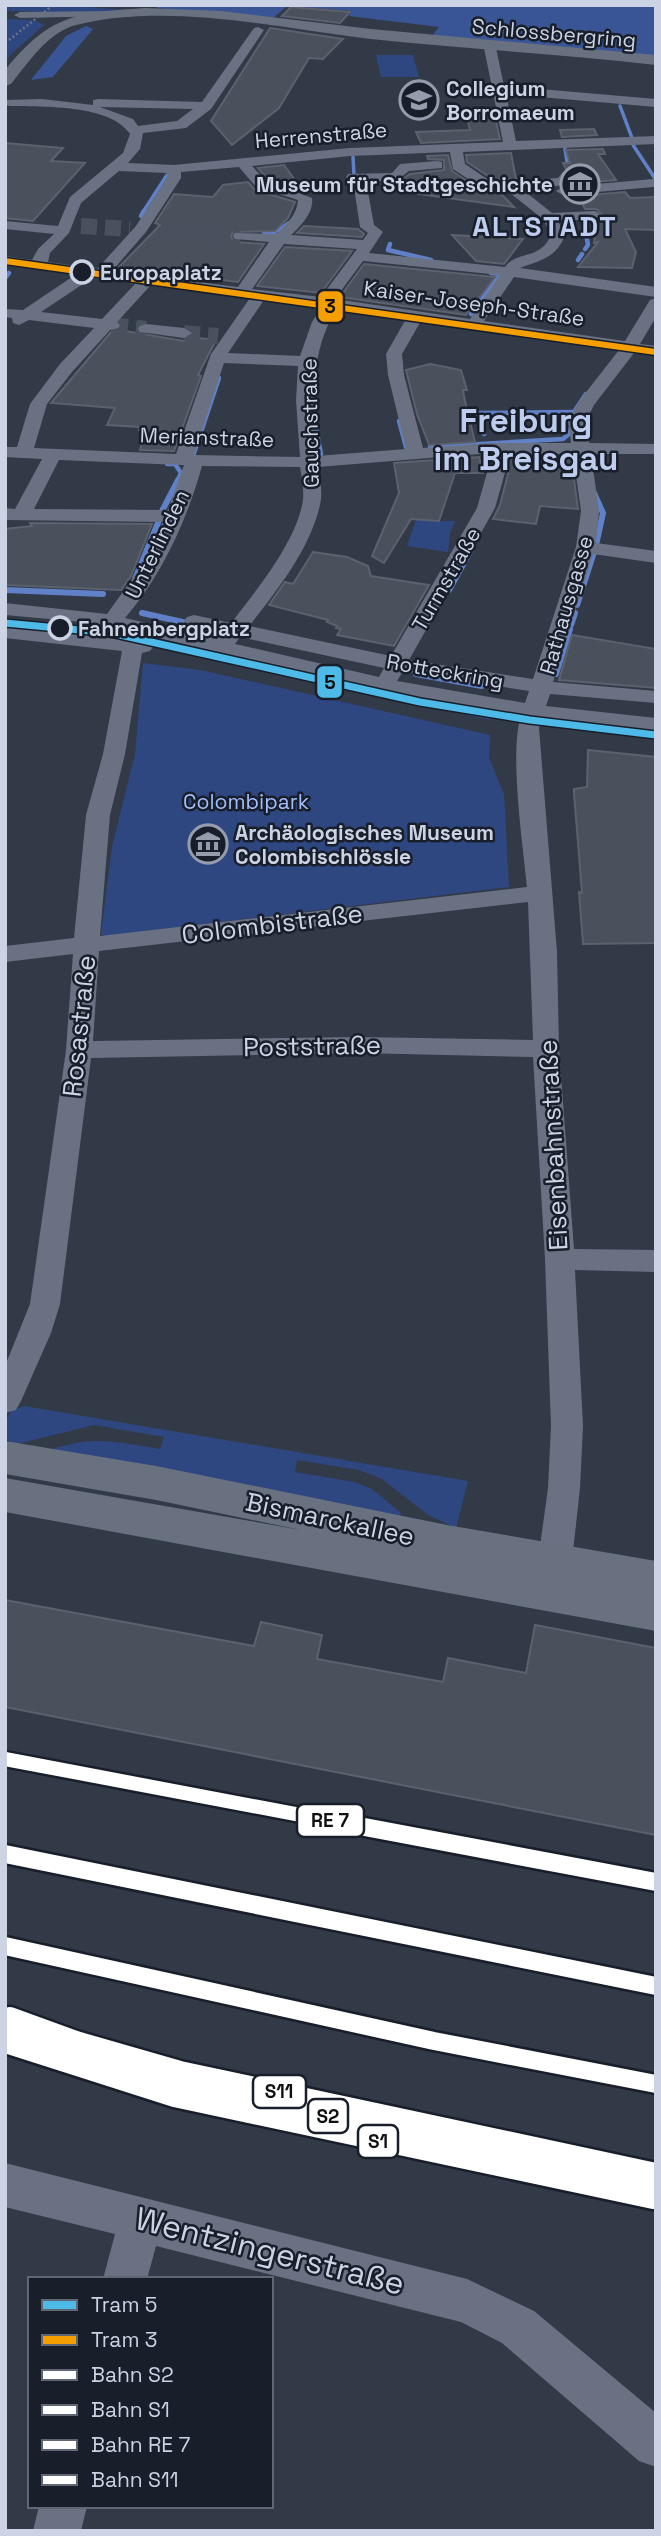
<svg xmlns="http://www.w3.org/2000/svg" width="661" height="2536" font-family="'Space Grotesk',sans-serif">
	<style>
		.green { fill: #2f4781 }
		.forest { fill: #3a5596 }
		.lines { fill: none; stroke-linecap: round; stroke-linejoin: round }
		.stream-far2 { stroke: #6080c7; stroke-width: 3.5 }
		.stream-far1 { stroke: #6080c7; stroke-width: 4.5 }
		.stream { stroke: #6080c7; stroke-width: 6 }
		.building { fill: #4a505c; stroke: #5b616d; stroke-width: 2 }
		.street-tunnel { stroke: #49515f; stroke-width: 16; stroke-dasharray: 16 8; stroke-linecap: butt }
		.street { fill: #6a7183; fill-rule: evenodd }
		.primary { fill: #697181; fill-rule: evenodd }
		.rail { stroke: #6d7381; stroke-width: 2.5; stroke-dasharray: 2 2.5; stroke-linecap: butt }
		.rail-1-casing { stroke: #181e2a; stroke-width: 23 }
		.rail-2-casing { stroke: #181e2a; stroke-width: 23 }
		.rail-3-far1-casing { stroke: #181e2a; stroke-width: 19 }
		.rail-3-casing { stroke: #181e2a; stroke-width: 23 }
		.rail-4-casing { stroke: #181e2a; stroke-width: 23 }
		.rail-1 { stroke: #fff; stroke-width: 18 }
		.rail-2 { stroke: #fff; stroke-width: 18 }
		.rail-3-far1 { stroke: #fff; stroke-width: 14 }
		.rail-3 { stroke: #fff; stroke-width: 18 }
		.rail-4 { stroke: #fff; stroke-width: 18 }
		.tram-1-casing { stroke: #181e2a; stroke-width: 10 }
		.tram-2-casing { stroke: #181e2a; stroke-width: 9 }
		.tram-1 { stroke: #4dbae8; stroke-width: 7 }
		.tram-2 { stroke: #f59e00; stroke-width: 6 }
		.stop-dot { fill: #181e2a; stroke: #cbd3e4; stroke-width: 3.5 }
		.labels { text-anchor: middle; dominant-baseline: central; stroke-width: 5; stroke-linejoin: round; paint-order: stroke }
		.far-street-label { font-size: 21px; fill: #cbd3e4; stroke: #181e2a }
		.far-poi-label { font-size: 21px; font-weight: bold; fill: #cbd3e4; stroke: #181e2a; text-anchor: start }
		.far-stop-label { font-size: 21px; font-weight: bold; fill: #cbd3e4; stroke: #181e2a; text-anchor: start }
		.far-park-label { font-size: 21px; fill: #a3befb; stroke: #181e2a }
		.street-label { font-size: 26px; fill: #cbd3e4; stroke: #181e2a }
		.far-district-label { font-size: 28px; font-weight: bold; letter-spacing: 2px; fill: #becdee; stroke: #181e2a }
		.near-street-label { font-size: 32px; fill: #cbd3e4; stroke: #181e2a }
		.far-town-label { font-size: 33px; font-weight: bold; fill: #becdee; stroke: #181e2a }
		.line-badge { stroke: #181e2a; stroke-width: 2.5 }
		.pale-badge-label { font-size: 19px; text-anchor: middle; font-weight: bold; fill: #111 }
	</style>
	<rect width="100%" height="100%" fill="#323a48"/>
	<g class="green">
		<path d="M5 5H63L125 10 90 13 5 11Z"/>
		<path d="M5 19 35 20 44 25 10 55 5 63Z"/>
		<path d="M376 55H413L419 77H381Z"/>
		<path d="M417 517 437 521H455L450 533 448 552 407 546Z"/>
		<path d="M109 625 494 708 490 720 146 644 104 638Z"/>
		<path d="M143 663 200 670 490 735 489 758 504 794 509 887 104 936 101 934 112 847 135 754Z"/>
		<path d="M24 1406 468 1481 456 1528 428 1515 382 1479 359 1470 297 1460 295 1472 354 1482 372 1489 401 1513 399 1519 51 1452 52 1449C97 1435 115 1442 160 1449L164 1437 94 1425 13 1445 7 1439 5 1422 11 1411Z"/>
	</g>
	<g class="forest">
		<path d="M156 5H656V57L432 36 439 27 349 16 352 11 287 6 273 18 157 8Z"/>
		<path d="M86 26 93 29 53 77 31 80 66 36Z"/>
	</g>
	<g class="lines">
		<g class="stream-far2">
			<path d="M620 106 632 138"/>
			<path d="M633 145 656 180"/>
			<path d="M565 149 571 187"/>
			<path d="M353 157 354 175"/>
			<path d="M143 212 167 175"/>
		</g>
		<g class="stream-far1">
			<path d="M141 216 144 211"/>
			<path d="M584 222 588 245 585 249"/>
			<path d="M275 235 264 232 279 230 289 223"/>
			<path d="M390 244 388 250 431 260"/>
			<path d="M578 260 582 254"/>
			<path d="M5 278 9 273"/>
			<path d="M471 314 500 274 491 273"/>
			<path d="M313 414 321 454"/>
			<path d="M399 421 406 447"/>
			<path d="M484 434 477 413 572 412"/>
			<path d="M430 447 563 439 570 433 574 412 586 394"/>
			<path d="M193 456 219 378"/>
			<path d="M167 464H175L181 473 177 482"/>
		</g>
		<g class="stream">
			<path d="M594 493 603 513 596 545"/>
			<path d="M161 513 178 480"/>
			<path d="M135 579 158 523"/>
			<path d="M5 590 103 594"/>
			<path d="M449 590 471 550"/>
			<path d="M577 605 594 552"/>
			<path d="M142 613 196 625"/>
			<path d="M571 625 575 613"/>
			<path d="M416 674 482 686"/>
			<path d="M556 674 570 629"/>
		</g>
	</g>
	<g class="building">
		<path d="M291 7 350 12 340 23 282 16Z"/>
		<path d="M270 28 343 39 323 59 309 58 279 108 232 145 211 121Z"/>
		<path d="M466 113H494L500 139 421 143 416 132 470 130Z"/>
		<path d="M594 129 597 135 562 137 560 130Z"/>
		<path d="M5 143 63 148 51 161 85 163 33 221 5 218Z"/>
		<path d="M603 149 605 154H598L616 180 573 183 578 175 573 169H566L563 163H570L566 150Z"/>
		<path d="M511 153 516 179 494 180 467 162 466 155Z"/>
		<path d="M448 155 452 171 484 192 500 193 514 207 418 194 423 191 414 190 419 187 397 183 410 174 444 170V160L428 159 427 156Z"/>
		<path d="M284 165 303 191V192L267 179 258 168Z"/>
		<path d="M248 182 255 190 295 202 288 218 275 231 233 232 231 237 235 242 264 244 238 282 119 267 160 225 155 223 174 194 213 197 223 185Z"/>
		<path d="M625 192 630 198 656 197V230L625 229 636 252 632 268 578 267 598 242 594 243 597 221 604 216 596 209H585L579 196Z"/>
		<path d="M304 226 358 229 364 234 362 237 297 233Z"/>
		<path d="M452 235 523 239 504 264 476 261Z"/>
		<path d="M285 247 352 251 321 293 257 286Z"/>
		<path d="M364 264 495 277 466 315 340 297Z"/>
		<path d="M119 330 184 341 190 337 216 340 198 375 201 376 174 451 140 450 145 430H139L140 427 107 425 115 408 51 403 111 332Z"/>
		<path d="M430 364 461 370 467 390H463L465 401 475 442 429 445 417 414 406 370Z"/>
		<path d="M501 456 571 457 578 509 540 506 536 524 493 519 500 505 509 470 501 463Z"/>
		<path d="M479 457 483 473H455L439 521 411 519 384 563 372 556 399 493 394 463Z"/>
		<path d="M30 523 152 524 131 576 121 590 5 585V529L32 526Z"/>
		<path d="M313 552 347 557 368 566 371 576 429 585 394 646 337 635 341 629 336 628 337 626 327 622 328 620 269 605 285 582 293 584Z"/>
		<path d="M572 635 656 649V688L559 680Z"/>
		<path d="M588 750 656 757V943L583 944 579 892 582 893 574 793V789L587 787Z"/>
		<path d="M5 1600 254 1646 261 1622 322 1635 317 1659 443 1682 448 1658 526 1673 535 1625 656 1648V1835L5 1707Z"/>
	</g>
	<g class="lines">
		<g class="street-tunnel">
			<path d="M81 226 130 229"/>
			<path d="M161 232 240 236"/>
			<path d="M112 325 146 329"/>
			<path d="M184 333 218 336"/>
		</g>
		<g class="street">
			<path d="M117 11 119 13 113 16 20 18 14 15 20 12Z"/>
			<path d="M258 27 264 30 211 109 186 128 143 133 140 149 128 163 174 165 350 148 503 142 484 48 490 44 496 48 504 86 656 99V107L506 94 516 141 656 136V144L463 152 465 164 493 183 558 178 563 172H573L575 175 567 185 522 189 552 213 595 211 602 215 595 219 558 221 565 235C556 259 540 260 520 268L656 287V297L514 277 484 321 625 341 650 300 656 298V317L640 344 656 346V356L634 353 594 405 586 421 589 443 656 444V454H591L599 511 596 543 656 551V563L593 554 553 682 656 691V703L550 694 546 706 656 718V732L542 719 539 728 557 952 559 1049 574 1249 656 1250V1272L575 1270 583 1426 580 1488 572 1561 567 1571 555 1575 543 1571 538 1561 548 1488 551 1426 545 1259 533 1057 359 1053 91 1058 60 1304 51 1333 21 1401 16 1410 5 1413V1366L30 1304 66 1050 73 954 5 962V946L74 938 86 815 103 754 122 651 5 638V626L133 639 150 643 153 647 150 651 142 653 125 754 110 815 100 936 527 887C523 845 509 752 521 716L385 691 94 623 5 615V603L107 614 140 568 163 522 5 520V508L15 509 42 459 5 457V447H17L30 404 60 364 94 328 29 320 19 325 13 323 12 318 5 317V309L23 310 75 275 5 265V256L32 260 38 249 54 234 5 229V221L58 226 70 197 123 153 130 134C110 104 43 107 10 106L6 105 5 100 42 99 93 105V100L98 99 202 102 254 28ZM100 107 193 109 177 121 138 126 133 119ZM450 152 453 169 485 190H506L543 219 551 235C540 261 517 250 505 267L369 253 383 232 374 225 366 181H396L409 171 442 168V162L437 161 400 164 392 173 348 174 346 177 353 181 360 227 368 233 363 240 291 235C301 226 314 212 312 198L266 181 252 166 350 156ZM239 167 256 187 298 200C297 215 286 225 276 234L235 233 233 236 235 239 269 242 238 287 112 271 146 232 181 178V172ZM119 171 167 173V178L136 226 97 269 48 262 50 253 69 233 81 203ZM284 244 357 249 321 297 252 289ZM363 261 500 275 470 319 335 299ZM92 278 135 284 102 319 41 312ZM150 286 250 298 211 354 176 454 34 448 47 404 72 372 110 330 118 328 120 325 117 322ZM264 300 322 306 312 322 300 356 228 353ZM337 308 406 319 386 354 388 375 406 449 317 456C314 404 308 355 337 308ZM421 321 619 350 580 400 568 421 571 443H491L423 448 404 375 402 354ZM224 363 298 366 296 400 300 457 194 455ZM491 453 573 454 581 511 576 547 533 679 409 660 495 508 506 469 497 464 488 469 477 508 391 656 249 626C277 591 310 549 320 505 323 492 320 479 318 467ZM59 460 181 465H184L168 510 34 509ZM202 466 300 467C302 478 304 489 303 500 297 541 256 591 231 623L194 615 187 617 184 621 187 625 222 633 217 639 125 618C162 575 187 520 202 466ZM240 637 384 668 379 677 235 644ZM403 671 529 691 525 703 397 681ZM528 902 533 1040 359 1037 93 1041 99 951Z"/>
			<path d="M653 179 656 180V186L653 187 563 195 556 191 563 187Z"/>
			<path d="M146 324 184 328 192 333 184 338 140 332 138 329 140 326Z"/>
			<path d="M5 2163 467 2279 534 2311 656 2413V2467L639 2461 502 2343 461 2322 156 2246 147 2279H103L115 2234 5 2207Z"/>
			<path d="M39 2506H87L81 2531H33Z"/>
		</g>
		<g class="primary">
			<path d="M145 8 221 11 371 29 656 55V65C561 54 466 49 371 39 278 28 168 2 76 25 48 32 28 63 11 84L5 86V70C51 14 75 13 145 8Z"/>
			<path d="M5 1441 156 1466 447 1525 656 1561V1631L5 1512V1478L301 1530 156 1500 5 1474Z"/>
		</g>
		<path class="rail" d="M9 40 53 5"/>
		<g class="rail-1-casing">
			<path id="rail-1" d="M5 2029 72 2053 177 2084 656 2186"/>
		</g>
		<g class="rail-2-casing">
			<path id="rail-2" d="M5 2044 174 2098 653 2200"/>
		</g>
		<g class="rail-3-far1-casing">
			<path id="rail-3-far1" d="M5 1759 348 1824"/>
		</g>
		<g class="rail-3-casing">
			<g id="rail-3">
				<path d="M338 1822 656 1882"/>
				<path d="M5 1854 656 1986"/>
				<path d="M5 1946 434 2041 656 2084"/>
			</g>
		</g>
		<g class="rail-4-casing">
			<path id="rail-4" d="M10 2016 76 2040 180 2070 656 2172"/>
		</g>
		<use href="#rail-1" class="rail-1"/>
		<use href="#rail-2" class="rail-2"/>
		<use href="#rail-3-far1" class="rail-3-far1"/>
		<use href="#rail-3" class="rail-3"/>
		<use href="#rail-4" class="rail-4"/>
		<g class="tram-1-casing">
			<path id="tram-1" d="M5 623 111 633 420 702 530 720 656 735"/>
		</g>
		<g class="tram-2-casing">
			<path id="tram-2" d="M5 261 656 352"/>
		</g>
		<use href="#tram-1" class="tram-1"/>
		<use href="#tram-2" class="tram-2"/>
	</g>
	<defs>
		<g id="university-ring" transform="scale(2.0125)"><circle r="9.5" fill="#181e2a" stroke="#959dad" stroke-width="1.5"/><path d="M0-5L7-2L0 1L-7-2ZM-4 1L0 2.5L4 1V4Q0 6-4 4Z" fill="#959dad"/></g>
		<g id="museum-ring" transform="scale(2.0125)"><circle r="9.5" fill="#181e2a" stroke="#959dad" stroke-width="1.5"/><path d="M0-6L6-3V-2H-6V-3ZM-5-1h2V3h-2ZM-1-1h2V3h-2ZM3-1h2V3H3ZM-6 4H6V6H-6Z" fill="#959dad"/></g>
	</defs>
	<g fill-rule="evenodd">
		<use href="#university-ring" x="419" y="100"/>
		<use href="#museum-ring" x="580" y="184"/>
		<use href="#museum-ring" x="208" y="844"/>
	</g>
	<g class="stop-dot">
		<circle cx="82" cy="272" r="11"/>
		<circle cx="60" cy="628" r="11"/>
	</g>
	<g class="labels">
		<g class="far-street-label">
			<text transform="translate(554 33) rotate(5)">Schlossbergring</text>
			<text transform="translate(321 135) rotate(-5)">Herrenstraße</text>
			<text transform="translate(474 303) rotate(8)">Kaiser-Joseph-Straße</text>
			<text transform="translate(310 423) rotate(-91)">Gauchstraße</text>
			<text transform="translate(207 437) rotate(2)">Merianstraße</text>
			<text transform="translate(157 544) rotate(-64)">Unterlinden</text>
			<text transform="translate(446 579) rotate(-60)">Turmstraße</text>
			<text transform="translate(566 605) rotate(-74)">Rathausgasse</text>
			<text transform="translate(445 671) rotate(10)">Rotteckring</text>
		</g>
		<g class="far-poi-label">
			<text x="446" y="88">Collegium<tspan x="446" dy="24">Borromaeum</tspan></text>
			<text x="553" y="184" text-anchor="end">Museum für Stadtgeschichte</text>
			<text x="235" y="832">Archäologisches Museum<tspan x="235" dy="24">Colombischlössle</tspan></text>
		</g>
		<g class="far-stop-label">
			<text x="100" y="272">Europaplatz</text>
			<text x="78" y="628">Fahnenbergplatz</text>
		</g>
		<g class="far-park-label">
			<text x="246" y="801">Colombipark</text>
		</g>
		<g class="street-label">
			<text transform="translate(272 924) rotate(-7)">Colombistraße</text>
			<text transform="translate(79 1026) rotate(-84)">Rosastraße</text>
			<text transform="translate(312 1046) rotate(-1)">Poststraße</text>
			<text transform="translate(553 1145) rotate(-93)">Eisenbahnstraße</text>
			<text transform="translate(330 1519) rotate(12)">Bismarckallee</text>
		</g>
		<g class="far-district-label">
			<text x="545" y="226">ALTSTADT</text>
		</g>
		<g class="near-street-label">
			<text transform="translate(270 2251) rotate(14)">Wentzingerstraße</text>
		</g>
		<g class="far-town-label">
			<text x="526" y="421">Freiburg<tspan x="526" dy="38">im Breisgau</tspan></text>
		</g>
	</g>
	<g class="line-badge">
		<rect x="317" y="290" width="27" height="33" rx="7" fill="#f59e00"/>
		<rect x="316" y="665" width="27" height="34" rx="7" fill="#4dbae8"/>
		<rect x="297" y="1804" width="67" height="33" rx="7" fill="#fff"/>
		<rect x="253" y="2075" width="53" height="33" rx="7" fill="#fff"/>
		<rect x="308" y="2099" width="40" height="34" rx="7" fill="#fff"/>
		<rect x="358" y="2125" width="40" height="33" rx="7" fill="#fff"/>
	</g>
	<g class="pale-badge-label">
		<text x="330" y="313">3</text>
		<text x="330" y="689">5</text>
		<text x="330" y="1827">RE 7</text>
		<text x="279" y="2098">S11</text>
		<text x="328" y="2123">S2</text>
		<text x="378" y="2148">S1</text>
	</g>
	<rect width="661" height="2536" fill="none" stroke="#cbd3e4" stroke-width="14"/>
	<rect x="28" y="2277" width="245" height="231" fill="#181e2a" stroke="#606674" stroke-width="2"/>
	<rect x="42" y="2300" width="35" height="10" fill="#4dbae8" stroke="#606674" stroke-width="2"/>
	<text x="91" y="2312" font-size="21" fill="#cbd3e4">Tram 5</text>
	<rect x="42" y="2335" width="35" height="10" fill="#f59e00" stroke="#606674" stroke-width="2"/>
	<text x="91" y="2347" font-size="21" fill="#cbd3e4">Tram 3</text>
	<rect x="42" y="2370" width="35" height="10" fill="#ffffff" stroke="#606674" stroke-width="2"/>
	<text x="91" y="2382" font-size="21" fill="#cbd3e4">Bahn S2</text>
	<rect x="42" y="2405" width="35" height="10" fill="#ffffff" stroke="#606674" stroke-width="2"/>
	<text x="91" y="2417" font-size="21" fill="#cbd3e4">Bahn S1</text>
	<rect x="42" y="2440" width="35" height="10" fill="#ffffff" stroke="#606674" stroke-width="2"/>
	<text x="91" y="2452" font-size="21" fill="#cbd3e4">Bahn RE 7</text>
	<rect x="42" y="2475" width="35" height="10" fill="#ffffff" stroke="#606674" stroke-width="2"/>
	<text x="91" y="2487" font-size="21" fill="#cbd3e4">Bahn S11</text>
</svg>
